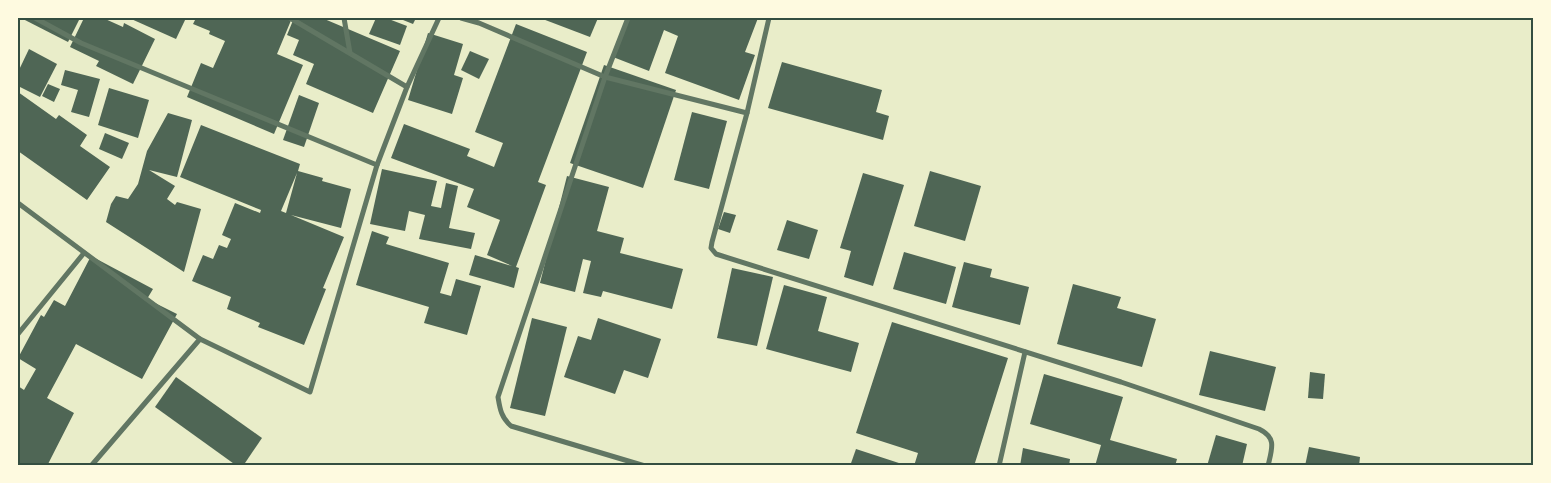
<svg xmlns="http://www.w3.org/2000/svg" width="1551" height="483" font-family="'Titillium Web',sans-serif">
	<style>
		.building { fill: #4f6655; fill-rule: evenodd }
		.lines { fill: none; stroke-linecap: round; stroke-linejoin: round }
		.minor { stroke: #617663; stroke-width: 5 }
		.neatline { fill: none; stroke: #344e41; stroke-width: 2 }
	</style>
	<rect width="100%" height="100%" fill="#e9edc9"/>
	<g class="building">
		<path d="M21 18H80L68 42Z"/>
		<path d="M84 18H103L123 27 124 23 155 39 133 84 96 66 99 61 70 47Z"/>
		<path d="M129 18H186L176 39Z"/>
		<path d="M196 18H292L277 54 303 65 274 134 187 97 201 63 213 68 225 41 209 34 210 31 193 24Z"/>
		<path d="M294 18H322L400 51 373 113 306 84 314 64 293 55 299 40 287 35Z"/>
		<path d="M376 18H386L407 26 400 45 369 34Z"/>
		<path d="M398 18H416L413 24Z"/>
		<path d="M540 18H598L590 37Z"/>
		<path d="M627 18H758L745 52 755 55 739 100 665 73 678 36 664 30 649 71 613 57Z"/>
		<path d="M516 24 587 52 538 182 546 185 516 267 519 268 514 288 469 275 475 255 512 266 487 255 500 220 467 207 474 189 391 158 404 124 470 149 467 156 494 167 503 143 475 132Z"/>
		<path d="M428 33 463 44 454 75 463 78 452 114 408 100Z"/>
		<path d="M29 49 57 64 40 97 18 86V72Z"/>
		<path d="M470 51 489 59 479 79 461 70Z"/>
		<path d="M782 62 882 90 876 112 889 116 883 140 768 108Z"/>
		<path d="M604 65 676 90 643 188 570 163Z"/>
		<path d="M65 70 100 79 89 117 71 112 78 90 61 85Z"/>
		<path d="M48 84 60 89 54 102 42 96Z"/>
		<path d="M109 88 149 100 138 138 98 125Z"/>
		<path d="M18 92 56 119 59 115 87 135 80 146 110 167 87 200 18 151Z"/>
		<path d="M299 95 319 103 304 147 283 140Z"/>
		<path d="M692 112 727 121 709 189 674 180Z"/>
		<path d="M168 113 192 120 177 177 149 170 175 186 167 199 175 205 177 202 201 209 184 272 106 222 111 204 116 196 128 199 138 184 147 151Z"/>
		<path d="M201 125 300 164 298 171 323 178 322 181 351 189 341 228 291 215 344 237 323 288 326 289 304 345 258 327 260 323 227 309 231 297 192 281 203 255 213 259 219 245 227 248 231 239 222 235 235 203 260 213 261 210 180 177ZM297 173 286 213 281 211Z"/>
		<path d="M105 133 129 143 122 159 99 149Z"/>
		<path d="M382 169 437 181 431 206 441 208 446 183 458 186 449 228 475 233 471 249 419 239 425 215 409 211 405 231 370 224Z"/>
		<path d="M930 171 981 186 965 241 914 226Z"/>
		<path d="M863 173 904 185 873 286 844 277 851 251 840 248Z"/>
		<path d="M567 176 609 187 597 231 624 238 620 253 683 269 672 309 603 291 601 297 583 293 591 261 583 259 575 292 540 283Z"/>
		<path d="M724 212 736 215 730 233 718 229Z"/>
		<path d="M787 220 818 230 809 259 777 250Z"/>
		<path d="M372 231 389 237 386 244 449 263 440 293 451 296 456 279 481 286 467 335 424 323 429 307 356 285Z"/>
		<path d="M904 252 956 267 946 304 893 289Z"/>
		<path d="M91 256 153 289 147 299 177 314 142 379 76 344 47 398 74 413 47 466H19L18 386 24 390 36 369 18 358 41 315 44 317 54 300 65 306Z"/>
		<path d="M964 262 992 269 990 277 1029 287 1020 325 952 307Z"/>
		<path d="M732 268 773 277 757 346 717 338Z"/>
		<path d="M1073 284 1121 297 1117 308 1156 319 1142 367 1057 344Z"/>
		<path d="M784 285 827 297 818 331 859 343 851 372 766 349Z"/>
		<path d="M532 318 567 327 545 416 510 408Z"/>
		<path d="M598 318 661 339 648 378 624 370 615 394 564 377 578 336 591 340Z"/>
		<path d="M892 322 1008 358 974 466H914L918 453 856 433Z"/>
		<path d="M1210 351 1276 367 1265 411 1199 395Z"/>
		<path d="M1310 372 1325 374 1323 399 1308 398Z"/>
		<path d="M1044 374 1123 397 1110 440 1177 459 1175 466H1095L1101 445 1030 424Z"/>
		<path d="M176 377 262 438 243 466H237L155 407Z"/>
		<path d="M1216 435 1247 444 1242 466H1207Z"/>
		<path d="M1309 447 1360 457 1359 466H1305Z"/>
		<path d="M1023 448 1070 459 1069 466H1020Z"/>
		<path d="M856 449 905 465V466H850Z"/>
	</g>
	<g class="lines">
		<g class="minor">
			<path d="M35 18 81 43 377 165"/>
			<path d="M290 18 407 87"/>
			<path d="M344 18 350 53"/>
			<path d="M461 18 479 23 605 77 747 113"/>
			<path d="M628 18 605 77 498 397C500 409 501 417 511 426L645 466"/>
			<path d="M769 18 747 113 712 242 711 248 716 254 1121 382 1259 429C1277 438 1272 448 1268 466"/>
			<path d="M18 203 200 339 91 466"/>
			<path d="M18 334 84 253"/>
			<path d="M200 339 310 392 377 165 407 87 439 18"/>
			<path d="M999 466 1025 352"/>
		</g>
	</g>
	<rect width="1551" height="483" fill="none" stroke="#fefae0" stroke-width="38"/>
	<rect x="19" y="19" width="1513" height="445" class="neatline"/>
</svg>
